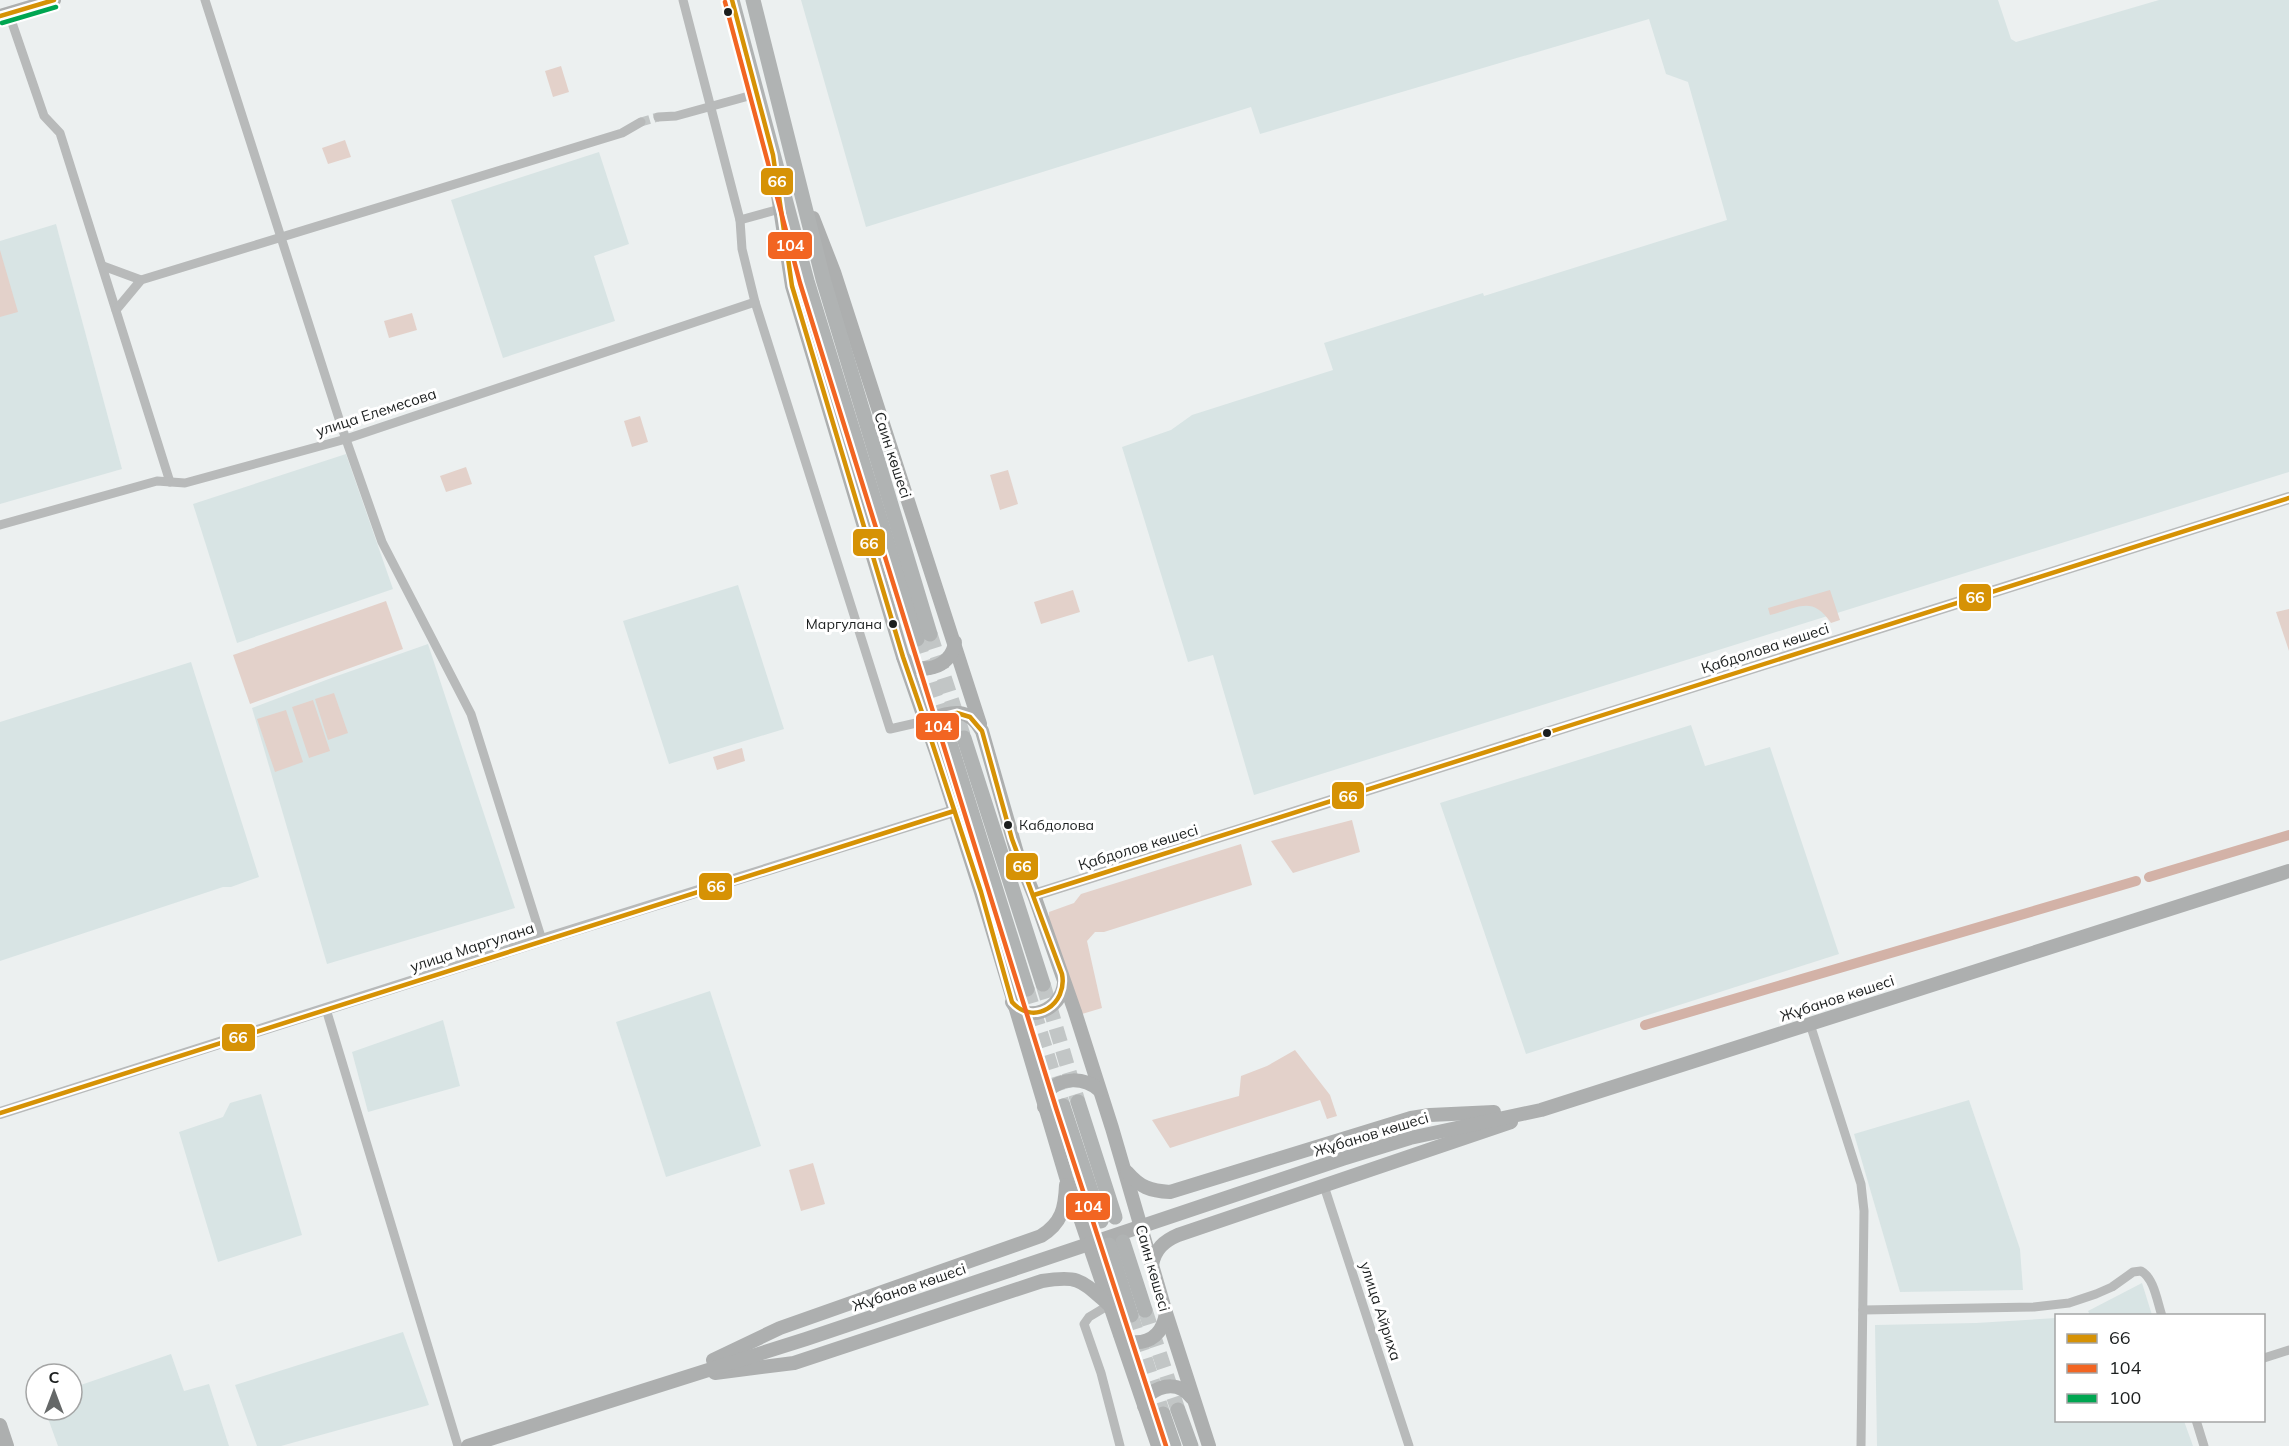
<svg xmlns="http://www.w3.org/2000/svg" width="2289" height="1446" font-family="Mulish,sans-serif">
	<style>
		.built { fill: #d8e4e4 }
		.green { fill: #e3d1ca }
		.lines { fill: none; stroke-linecap: round; stroke-linejoin: round }
		.canal { stroke: #d3b2a7; stroke-width: 10 }
		.minor-tunnel { stroke: #c2c6c6; stroke-width: 9; stroke-dasharray: 9 4.5; stroke-linecap: butt }
		.primary-tunnel { stroke: #c2c6c6; stroke-width: 15; stroke-dasharray: 15 8; stroke-linecap: butt }
		.minor { stroke: #b8baba; stroke-width: 9 }
		.tertiary { stroke: #b8baba; stroke-width: 12 }
		.secondary { stroke: #adafaf; stroke-width: 14 }
		.primary { stroke: #b0b3b3; stroke-width: 15 }
		.bus-1-casing { stroke: #fff; stroke-width: 9 }
		.bus-2-casing { stroke: #fff; stroke-width: 9 }
		.bus-3-casing { stroke: #fff; stroke-width: 9 }
		.bus-1 { stroke: #d69205; stroke-width: 4.5 }
		.bus-2 { stroke: #f26522; stroke-width: 4.5 }
		.bus-3 { stroke: #00a651; stroke-width: 4.5 }
		.bus-dot { fill: #1c1f1f; stroke: #fff; stroke-width: 2 }
		.labels { text-anchor: middle; dominant-baseline: central; stroke-width: 6; stroke-linejoin: round; paint-order: stroke }
		.bus-label { font-size: 14px; fill: #1c1f1f; stroke: #fff; text-anchor: end }
		.street-label { font-size: 15px; fill: #1c1f1f; stroke: #fff }
		.line-badge { stroke: #fff; stroke-width: 2 }
		.badge-label { font-size: 16px; text-anchor: middle; font-weight: bold; fill: #fff }
	</style>
	<rect width="100%" height="100%" fill="#ecf0f0"/>
	<g class="built">
		<path d="M801 0H1998L2011 39 2016 42 2159 0H2289V472L1254 795 1213 655 1188 662 1122 447 1171 430 1192 415 1333 370 1324 343 1483 293 1484 296 1727 220 1688 82 1666 74 1649 19 1260 134 1251 107 866 227Z"/>
		<path d="M599 152 629 244 594 256 615 321 503 358 451 200Z"/>
		<path d="M56 224 122 469 0 504V241Z"/>
		<path d="M346 454 393 589 237 643 193 504Z"/>
		<path d="M738 585 784 729 669 764 623 621Z"/>
		<path d="M428 644 515 908 327 964 252 708 334 677Z"/>
		<path d="M191 662 259 877 231 887H223L0 961V722Z"/>
		<path d="M1691 725 1705 766 1770 747 1839 954 1526 1054 1440 803Z"/>
		<path d="M710 991 761 1146 666 1177 616 1022Z"/>
		<path d="M443 1020 460 1086 368 1112 352 1052Z"/>
		<path d="M261 1094 302 1235 218 1262 179 1132 223 1117 230 1103Z"/>
		<path d="M1969 1100 2020 1249 2023 1290 1900 1292 1854 1134Z"/>
		<path d="M2142 1283 2152 1315H2090L2088 1311Z"/>
		<path d="M2056 1318V1420L2184 1421 2193 1446H1877L1875 1325 1976 1323Z"/>
		<path d="M403 1332 429 1405 281 1446H257L235 1385Z"/>
		<path d="M171 1354 184 1391 209 1384 229 1446H58L45 1410H72V1388Z"/>
	</g>
	<g class="green">
		<path d="M561 66 569 92 553 97 545 71Z"/>
		<path d="M345 140 351 157 328 164 322 148Z"/>
		<path d="M0 250 18 312 0 317Z"/>
		<path d="M412 313 417 330 389 338 384 321Z"/>
		<path d="M640 416 648 442 632 447 624 421Z"/>
		<path d="M466 467 472 484 446 492 440 476Z"/>
		<path d="M1008 470 1018 504 1000 510 990 475Z"/>
		<path d="M1073 590 1080 612 1041 624 1034 602Z"/>
		<path d="M1830 590 1840 620 1831 623C1812 595 1799 608 1770 615L1768 608Z"/>
		<path d="M386 601 403 649 250 704 233 655Z"/>
		<path d="M2289 609V651L2276 612Z"/>
		<path d="M334 693 348 733 328 740 315 699Z"/>
		<path d="M313 700 330 751 309 758 292 707Z"/>
		<path d="M286 710 303 762 275 772 257 719Z"/>
		<path d="M742 748 745 761 717 770 713 757Z"/>
		<path d="M1352 820 1360 852 1293 873 1271 841Z"/>
		<path d="M1241 844 1252 885 1104 932H1095L1087 941 1102 1008 1082 1014 1049 920V912L1074 903 1081 894Z"/>
		<path d="M1295 1050 1330 1095 1337 1116 1327 1119 1320 1100 1170 1148 1152 1120 1239 1096 1241 1076 1267 1066Z"/>
		<path d="M813 1163 825 1204 801 1211 789 1170Z"/>
	</g>
	<g class="lines">
		<g class="canal">
			<path d="M2149 877 2289 835"/>
			<path d="M1645 1025 2136 881"/>
		</g>
		<path class="minor-tunnel" d="M641 122 658 117"/>
		<g class="primary-tunnel">
			<path d="M930 634 964 738"/>
			<path d="M917 639 950 743"/>
			<path d="M1043 984 1078 1102"/>
			<path d="M1027 989 1063 1106"/>
			<path d="M1145 1310 1178 1410"/>
			<path d="M1131 1315 1163 1414"/>
		</g>
		<g class="minor">
			<path d="M205 0 342 428 382 542 471 714 542 940"/>
			<path d="M683 0 740 220 742 249 755 302 890 729 925 721"/>
			<path d="M9 14 44 116 60 133 170 482"/>
			<path d="M658 117 676 116 756 94"/>
			<path d="M740 220 780 209"/>
			<path d="M103 266 141 280"/>
			<path d="M116 310 141 280 622 133 641 122"/>
			<path d="M0 525 157 481 185 483 346 439 755 302"/>
			<path d="M326 1009 458 1446"/>
			<path d="M1810 1024 1861 1184 1864 1211 1861 1446"/>
			<path d="M1324 1186 1409 1446"/>
			<path d="M1109 1305 1089 1317 1084 1324 1101 1373 1120 1446"/>
			<path d="M1863 1310 2034 1307 2069 1303 2096 1294 2112 1287 2133 1272 2141 1271C2154 1278 2157 1301 2162 1316"/>
			<path d="M2264 1358 2289 1350"/>
			<path d="M2196 1420 2204 1446"/>
		</g>
		<g class="tertiary">
			<path d="M1034 895 2289 498"/>
			<path d="M0 1113 542 940 954 811"/>
		</g>
		<g class="secondary">
			<path d="M0 16 54 0"/>
			<path d="M777 189 792 286 903 657 937 755 981 892 1066 1177 1158 1446"/>
			<path d="M813 218 834 272 980 724"/>
			<path d="M903 657C918 678 952 668 955 642"/>
			<path d="M925 721C949 713 967 704 982 731L1017 853 1034 895 1075 1012 1112 1128 1166 1313 1209 1446"/>
			<path d="M1012 1002C1025 1025 1062 1010 1064 983"/>
			<path d="M1044 1107 1048 1091C1062 1077 1084 1077 1099 1090"/>
			<path d="M1127 1172C1140 1187 1150 1191 1170 1192L1411 1118 1430 1115 1494 1112"/>
			<path d="M1152 1265C1155 1249 1164 1241 1178 1235L1511 1122"/>
			<path d="M1120 1334 1131 1342C1151 1344 1163 1333 1166 1313"/>
			<path d="M713 1360 780 1328 1041 1236C1062 1223 1065 1208 1066 1185"/>
			<path d="M715 1373 794 1363 1042 1281C1079 1275 1081 1280 1108 1304"/>
			<path d="M1144 1406 1148 1395C1163 1384 1180 1382 1192 1398"/>
			<path d="M0 1425 7 1446"/>
			<path d="M468 1446 806 1339 1342 1159 1410 1138 1541 1110 2289 871"/>
		</g>
		<g class="primary">
			<path d="M732 0 807 281 917 639"/>
			<path d="M753 0 823 279 930 634"/>
			<path d="M964 738 1043 984"/>
			<path d="M950 743 1027 989"/>
			<path d="M1078 1102 1115 1217"/>
			<path d="M1063 1106 1101 1221"/>
			<path d="M1123 1242 1145 1310"/>
			<path d="M1109 1245 1131 1315"/>
			<path d="M1178 1410 1191 1446"/>
			<path d="M1163 1414 1174 1446"/>
		</g>
		<g class="bus-1-casing">
			<g id="bus-1">
				<path d="M732 0 773 155 792 286 903 657 925 721"/>
				<path d="M0 16 54 0"/>
				<path d="M957 713 970 717 982 731 1012 839 1062 974C1068 1004 1034 1027 1012 1002L981 892 925 721Z"/>
				<path d="M1034 895 2289 498"/>
				<path d="M0 1113 954 811"/>
			</g>
		</g>
		<g class="bus-2-casing">
			<path id="bus-2" d="M725 2 800 283 1056 1108 1166 1446"/>
		</g>
		<g class="bus-3-casing">
			<path id="bus-3" d="M2 23 56 7"/>
		</g>
		<use href="#bus-1" class="bus-1"/>
		<use href="#bus-2" class="bus-2"/>
		<use href="#bus-3" class="bus-3"/>
	</g>
	<g class="bus-dot">
		<circle cx="728" cy="12" r="5"/>
		<circle cx="893" cy="624" r="5"/>
		<circle cx="1547" cy="733" r="5"/>
		<circle cx="1008" cy="825" r="5"/>
	</g>
	<g class="labels">
		<g class="bus-label">
			<text x="882" y="624">Маргулана</text>
			<text x="1019" y="825" text-anchor="start">Кабдолова</text>
		</g>
		<g class="street-label">
			<text transform="translate(376 412) rotate(-18)">улица Елемесова</text>
			<text transform="translate(893 455) rotate(72)">Саин көшесі</text>
			<text transform="translate(1765 648) rotate(-18)">Қабдолова көшесі</text>
			<text transform="translate(1138 847) rotate(-17)">Қабдолов көшесі</text>
			<text transform="translate(472 947) rotate(-18)">улица Маргулана</text>
			<text transform="translate(1837 998) rotate(-18)">Жұбанов көшесі</text>
			<text transform="translate(1371 1134) rotate(-17)">Жұбанов көшесі</text>
			<text transform="translate(1153 1268) rotate(74)">Саин көшесі</text>
			<text transform="translate(909 1287) rotate(-19)">Жұбанов көшесі</text>
			<text transform="translate(1381 1311) rotate(72)">улица Айриха</text>
		</g>
	</g>
	<g class="line-badge">
		<rect x="760" y="167" width="34" height="29" rx="6" fill="#d69205"/>
		<rect x="767" y="231" width="46" height="29" rx="6" fill="#f26522"/>
		<rect x="852" y="528" width="34" height="29" rx="6" fill="#d69205"/>
		<rect x="1958" y="583" width="34" height="29" rx="6" fill="#d69205"/>
		<rect x="915" y="712" width="45" height="29" rx="6" fill="#f26522"/>
		<rect x="1331" y="781" width="34" height="29" rx="6" fill="#d69205"/>
		<rect x="1005" y="852" width="34" height="29" rx="6" fill="#d69205"/>
		<rect x="698" y="872" width="35" height="29" rx="6" fill="#d69205"/>
		<rect x="221" y="1023" width="35" height="29" rx="6" fill="#d69205"/>
		<rect x="1065" y="1192" width="46" height="29" rx="6" fill="#f26522"/>
	</g>
	<g class="badge-label">
		<text x="777" y="187">66</text>
		<text x="790" y="251">104</text>
		<text x="869" y="549">66</text>
		<text x="1975" y="603">66</text>
		<text x="938" y="732">104</text>
		<text x="1348" y="802">66</text>
		<text x="1022" y="872">66</text>
		<text x="716" y="892">66</text>
		<text x="238" y="1043">66</text>
		<text x="1088" y="1212">104</text>
	</g>
	<rect x="2055" y="1314" width="210" height="108" fill="#ffffff" stroke="#a4a5a5" stroke-width="1.5"/>
	<rect x="2067" y="1334" width="30" height="9" fill="#d69205" stroke="#a4a5a5" stroke-width="1.5"/>
	<text x="2109" y="1344" font-size="18" fill="#1c1f1f">66</text>
	<rect x="2067" y="1364" width="30" height="9" fill="#f26522" stroke="#a4a5a5" stroke-width="1.5"/>
	<text x="2109" y="1374" font-size="18" fill="#1c1f1f">104</text>
	<rect x="2067" y="1394" width="30" height="9" fill="#00a651" stroke="#a4a5a5" stroke-width="1.5"/>
	<text x="2109" y="1404" font-size="18" fill="#1c1f1f">100</text>
	<g transform="translate(54 1392)"><circle r="28" fill="#ffffff" stroke="#a4a5a5" stroke-width="1.5"/>
	<path d="M0-4.5L10 22L0 15L-10 22Z" fill="#656868"/>
	<text y="-9" font-size="16" font-weight="bold" text-anchor="middle" fill="#1c1f1f">С</text>
	</g>
</svg>
